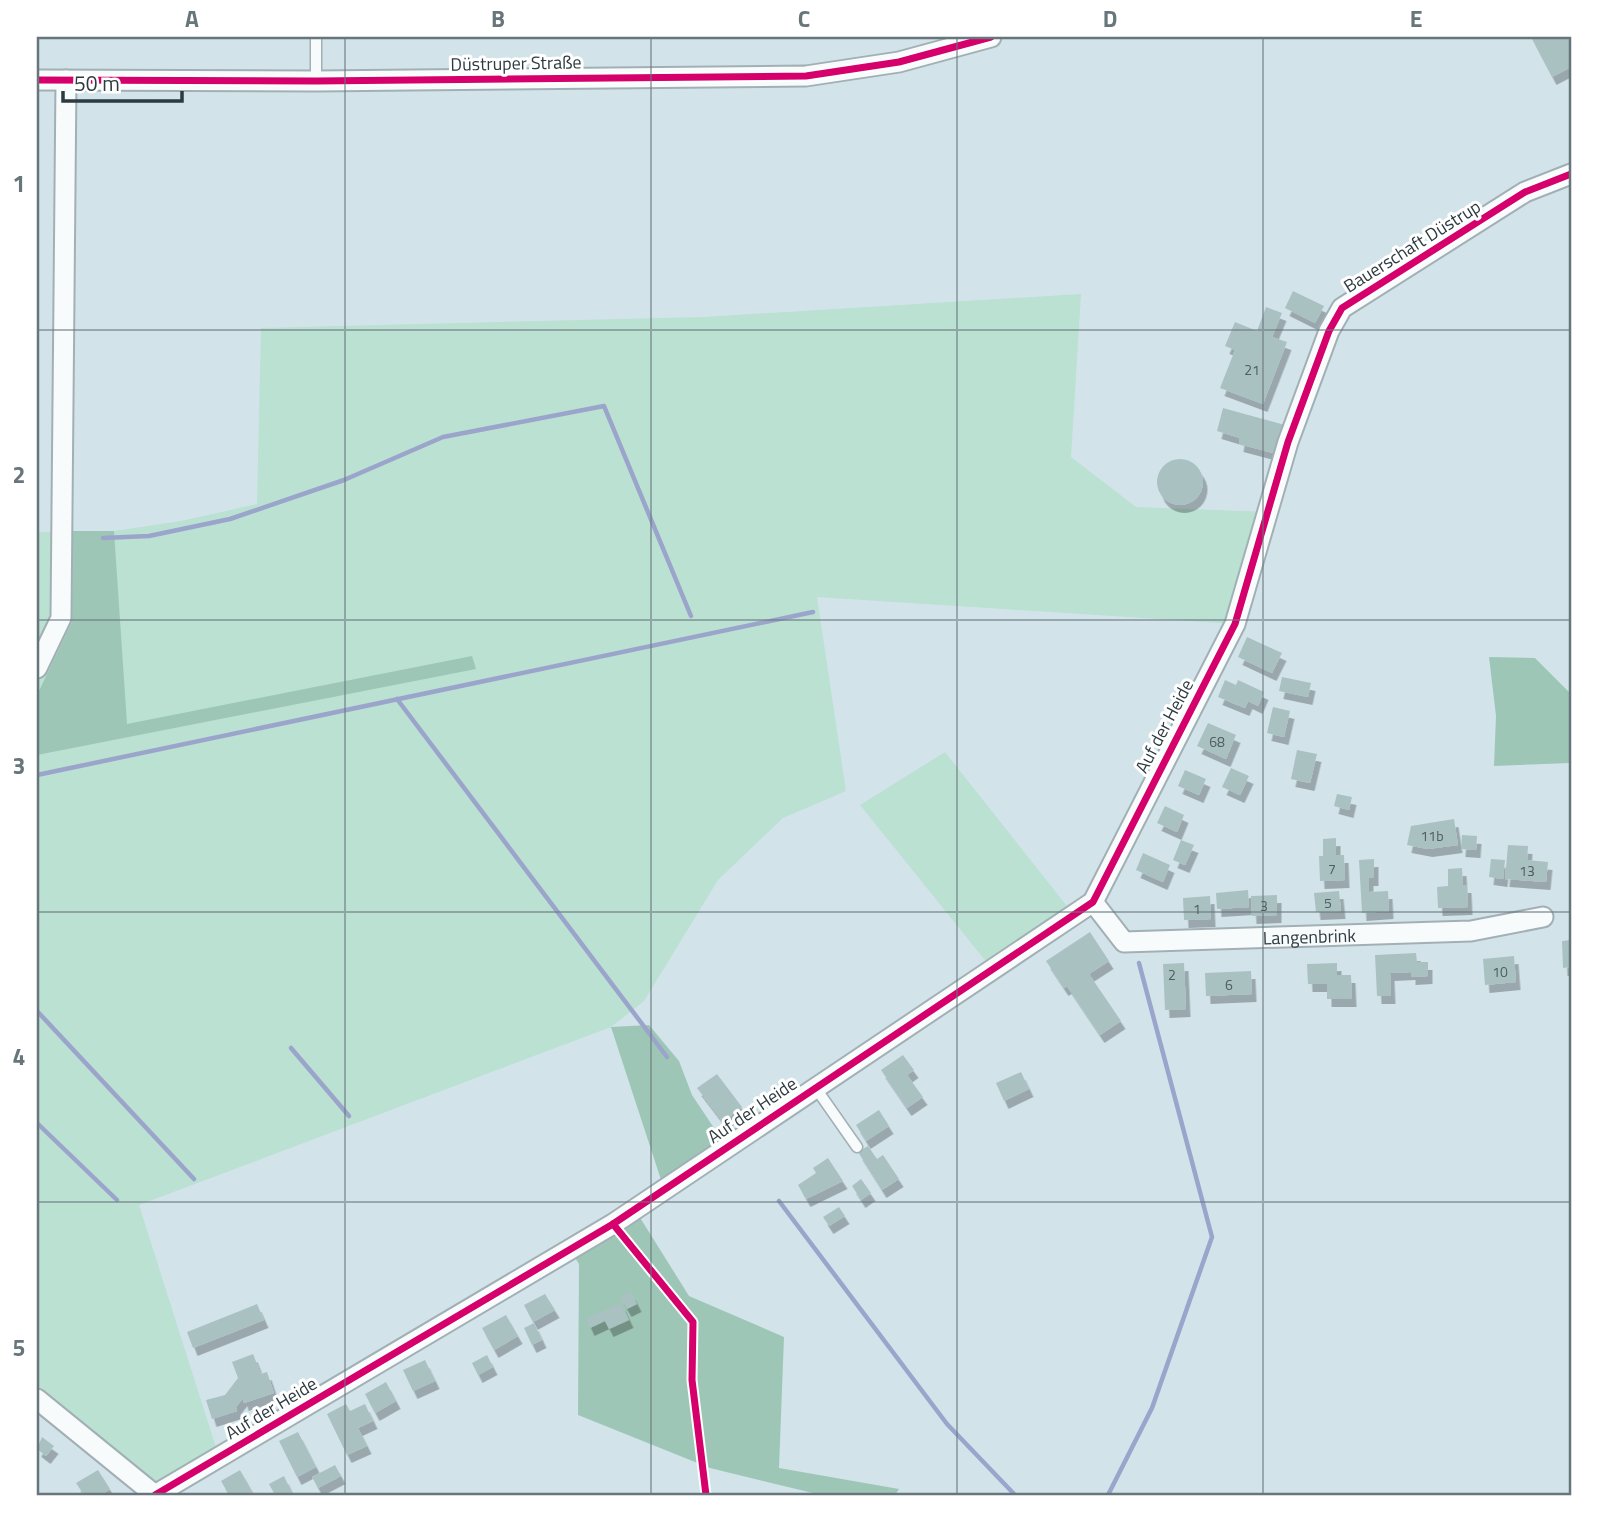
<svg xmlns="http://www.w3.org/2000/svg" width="1608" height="1532" font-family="'Titillium Web',sans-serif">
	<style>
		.green { fill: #bae1d2 }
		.forest { fill: #9ec6b7 }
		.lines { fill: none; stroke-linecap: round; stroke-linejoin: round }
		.stream { stroke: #9ba4ca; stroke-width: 4.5 }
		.building { fill: #aac1c2; filter: url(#shadow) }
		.service-casing { stroke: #a2b0b5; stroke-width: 13 }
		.minor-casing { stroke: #a2b0b5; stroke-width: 23 }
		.service { stroke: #f8fbfc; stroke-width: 10 }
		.minor { stroke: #f8fbfc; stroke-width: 19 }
		.cycleway-casing { stroke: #fff; stroke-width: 11 }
		.cycleway { stroke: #d6006c; stroke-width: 7 }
		.grid { fill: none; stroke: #67767b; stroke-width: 2; stroke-opacity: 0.55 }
		.labels { text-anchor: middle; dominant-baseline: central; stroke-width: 6; stroke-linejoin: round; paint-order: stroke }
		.number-label { font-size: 14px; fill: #4c5c60 }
		.street-label { font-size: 18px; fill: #2d3a3f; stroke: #fff }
		.neatline { fill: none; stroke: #67767b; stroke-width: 2.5 }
		.grid-label { font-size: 23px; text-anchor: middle; font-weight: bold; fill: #67767b }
	</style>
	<defs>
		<filter id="shadow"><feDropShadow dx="4.5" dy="8" stdDeviation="0" flood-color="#0004"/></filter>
	</defs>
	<rect width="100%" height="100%" fill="#d2e4ea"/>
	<g class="green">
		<path d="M1081 294 1071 457 1136 507 1268 512 1235 624 817 597 846 791 783 818 718 880 644 1001 611 1027 139 1205 219 1457 155 1495 37 1399V532L114 531 181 521 257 504 261 328 703 317Z"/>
		<path d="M945 752 1074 915 992 969 860 805Z"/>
	</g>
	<g class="forest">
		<path d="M73 531H114L127 724 472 656 476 669 37 755V695L72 622Z"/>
		<path d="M1489 657 1535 658 1571 694 1570 763 1494 766 1496 716Z"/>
		<path d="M649 1025 679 1061 692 1095 726 1146 664 1189 611 1027Z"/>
		<path d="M634 1208 689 1296 784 1337 779 1468 899 1489 895 1495H821L710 1468 578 1415 579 1264 569 1248Z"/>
	</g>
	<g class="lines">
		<g class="stream">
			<path d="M103 538 149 536 230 519 344 480 443 437 604 406 691 616"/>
			<path d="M397 699 667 1057"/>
			<path d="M37 775 813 612"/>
			<path d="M37 1011 194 1179"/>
			<path d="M291 1048 349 1116"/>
			<path d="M37 1123 117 1200"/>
			<path d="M779 1201 947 1424 1015 1495"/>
			<path d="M1108 1495 1152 1408 1212 1237 1139 963"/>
		</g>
	</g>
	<g class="building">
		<path d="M1531 37H1571V67L1552 77Z"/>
		<path d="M1293 291 1324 306 1315 323 1285 308Z"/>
		<path d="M1266 307 1282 313 1272 337 1287 342 1263 404 1220 388 1235 350 1225 346 1235 322 1257 331Z"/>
		<path d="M1223 408 1285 425 1277 454 1239 444 1240 438 1217 431Z"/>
		<circle cx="1180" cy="482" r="23"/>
		<path d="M1247 637 1282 653 1272 673 1238 657Z"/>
		<path d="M1282 677 1311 683 1308 697 1279 691Z"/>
		<path d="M1225 680 1236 685 1238 680 1264 692 1258 706 1248 701 1245 708 1218 697Z"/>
		<path d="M1273 707 1290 711 1284 737 1267 733Z"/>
		<path d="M1208 723 1236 735 1226 759 1197 746Z"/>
		<path d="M1297 750 1317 754 1310 783 1291 779Z"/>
		<path d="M1231 768 1249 776 1240 795 1222 787Z"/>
		<path d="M1185 770 1206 779 1199 795 1178 786Z"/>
		<path d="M1337 794 1352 797 1349 810 1334 806Z"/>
		<path d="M1165 806 1184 815 1177 832 1157 823Z"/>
		<path d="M1454 819 1458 845 1428 849 1407 845 1411 826Z"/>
		<path d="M1462 835 1477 836 1476 850 1461 849Z"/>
		<path d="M1336 838V855H1344L1345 880 1320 881 1319 856H1323V839Z"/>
		<path d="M1181 840 1194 845 1185 865 1173 860Z"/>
		<path d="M1508 845 1528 846 1527 860 1548 862 1546 882 1505 879Z"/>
		<path d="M1143 853 1170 865 1163 882 1136 870Z"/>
		<path d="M1374 859V878H1369V892L1388 891 1389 911 1362 913 1359 860Z"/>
		<path d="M1491 859 1505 860 1503 879 1489 877Z"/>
		<path d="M1462 868 1463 885H1467L1468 907 1438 908 1437 887 1448 886V869Z"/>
		<path d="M1248 890 1249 907 1217 909 1216 893Z"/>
		<path d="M1339 891 1341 911 1316 912 1314 893Z"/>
		<path d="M1277 895V915L1252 916 1251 896Z"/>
		<path d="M1210 896 1211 919 1184 920 1183 898Z"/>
		<path d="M1090 932 1109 961 1089 974 1121 1021 1100 1035 1067 986 1064 988 1046 961Z"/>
		<path d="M1571 940V967L1563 968 1562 941Z"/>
		<path d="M1416 953 1417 962H1428V976L1411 977V972L1390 973 1391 996H1377L1375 955Z"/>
		<path d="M1514 956 1516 982 1485 985 1483 959Z"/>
		<path d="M1184 963 1186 1009 1165 1010 1163 964Z"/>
		<path d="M1337 963V975H1351L1352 999H1327V984H1308L1307 964Z"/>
		<path d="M1251 971 1252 994 1206 996 1205 973Z"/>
		<path d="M903 1055 914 1070 907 1075 923 1097 907 1108 881 1070Z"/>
		<path d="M1021 1072 1029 1089 1004 1101 996 1083Z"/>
		<path d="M717 1074 742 1107 723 1122 697 1088Z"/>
		<path d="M879 1110 889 1126 866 1141 856 1125Z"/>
		<path d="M868 1146 877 1159 883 1155 899 1179 882 1190 858 1152Z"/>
		<path d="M828 1158 843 1181 806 1199 798 1185 816 1173 813 1168Z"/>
		<path d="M861 1179 871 1193 861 1200 852 1186Z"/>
		<path d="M839 1207 845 1216 829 1226 823 1217Z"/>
		<path d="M631 1292 637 1304 627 1309 620 1297Z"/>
		<path d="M545 1294 555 1310 533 1322 524 1305Z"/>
		<path d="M621 1303 629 1320 609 1329 605 1321 590 1328 586 1319Z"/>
		<path d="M257 1304 264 1320 193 1348 187 1332Z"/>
		<path d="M506 1315 518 1336 494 1350 482 1328Z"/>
		<path d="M534 1323 542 1340 532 1345 524 1328Z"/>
		<path d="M253 1354 261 1374 267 1372 274 1393 244 1403 243 1398 236 1407 237 1411 212 1419 206 1400 225 1395 238 1378 232 1362Z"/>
		<path d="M487 1355 493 1367 478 1375 472 1363Z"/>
		<path d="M425 1360 435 1381 413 1391 403 1370Z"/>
		<path d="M386 1382 396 1401 375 1413 365 1394Z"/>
		<path d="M346 1404 350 1411 365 1404 373 1421 358 1428 367 1446 347 1455 327 1414Z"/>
		<path d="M298 1432 316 1467 297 1477 279 1441Z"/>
		<path d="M42 1437 54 1446 46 1456 37 1449Z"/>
		<path d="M335 1465 341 1476 318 1488 312 1477Z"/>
		<path d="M98 1470 110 1489 101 1495H84L76 1483Z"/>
		<path d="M240 1470 248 1484 253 1495H236L234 1492 229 1495 221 1481Z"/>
		<path d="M284 1476 293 1495H275L269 1484Z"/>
	</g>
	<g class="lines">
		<g class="service-casing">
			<g id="service">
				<path d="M316 81V37"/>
				<path d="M815 1087 857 1147"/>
			</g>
		</g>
		<g class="minor-casing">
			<g id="minor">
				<path d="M37 80 316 81 806 76 899 62 991 37"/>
				<path d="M37 668 61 618 66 80"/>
				<path id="s1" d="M1093 902 1124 942 1471 931 1543 917"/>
				<path d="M37 1399 155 1495"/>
				<path d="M155 1495 613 1224 1093 902 1235 624 1288 442 1329 331 1342 308 1525 192 1571 174"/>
			</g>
		</g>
		<use href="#service" class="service"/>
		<use href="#minor" class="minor"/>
		<g class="cycleway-casing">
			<g id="cycleway">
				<path d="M37 80 316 81 806 76 899 62 991 37"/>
				<path d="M613 1224 693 1322 692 1380 706 1495"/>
				<path d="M155 1495 613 1224 1093 902 1235 624 1288 442 1329 331 1342 308 1525 192 1571 174"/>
			</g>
		</g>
		<use href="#cycleway" class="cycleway"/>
	</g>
	<path class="grid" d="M345 37V1495M651 37V1495M957 37V1495M1263 37V1495M37 330H1571M37 620H1571M37 912H1571M37 1202H1571"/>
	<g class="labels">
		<g class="number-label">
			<text x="1252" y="369">21</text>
			<text x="1217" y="741">68</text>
			<text x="1432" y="835">11b</text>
			<text x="1332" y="868">7</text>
			<text x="1527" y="870">13</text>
			<text x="1328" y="902">5</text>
			<text x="1264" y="905">3</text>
			<text x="1197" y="908">1</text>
			<text x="1500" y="971">10</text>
			<text x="1172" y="974">2</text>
			<text x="1229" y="984">6</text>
		</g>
		<g class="street-label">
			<text transform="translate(516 63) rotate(-1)">Düstruper Straße</text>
			<text transform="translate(1412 246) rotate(-32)">Bauerschaft Düstrup</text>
			<text transform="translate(1164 726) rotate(-62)">Auf der Heide</text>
			<text stroke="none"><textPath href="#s1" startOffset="236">Langenbrink</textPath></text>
			<text transform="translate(752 1110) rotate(-34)">Auf der Heide</text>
			<text transform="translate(271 1408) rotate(-31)">Auf der Heide</text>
		</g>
	</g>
	<rect width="1608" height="1532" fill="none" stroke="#ffffff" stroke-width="77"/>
	<path d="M63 91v10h119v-10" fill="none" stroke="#2d3a3f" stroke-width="3.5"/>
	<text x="74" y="91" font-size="21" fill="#2d3a3f" stroke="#ffffff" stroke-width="5" paint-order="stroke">50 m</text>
	<rect x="38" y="38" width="1532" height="1456" class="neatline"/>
	<g class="grid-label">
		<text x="192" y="27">A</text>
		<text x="498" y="27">B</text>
		<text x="804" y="27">C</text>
		<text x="1110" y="27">D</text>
		<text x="1416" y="27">E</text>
		<text x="19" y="192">1</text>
		<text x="19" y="483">2</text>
		<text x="19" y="774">3</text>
		<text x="19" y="1065">4</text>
		<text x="19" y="1356">5</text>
	</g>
</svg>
